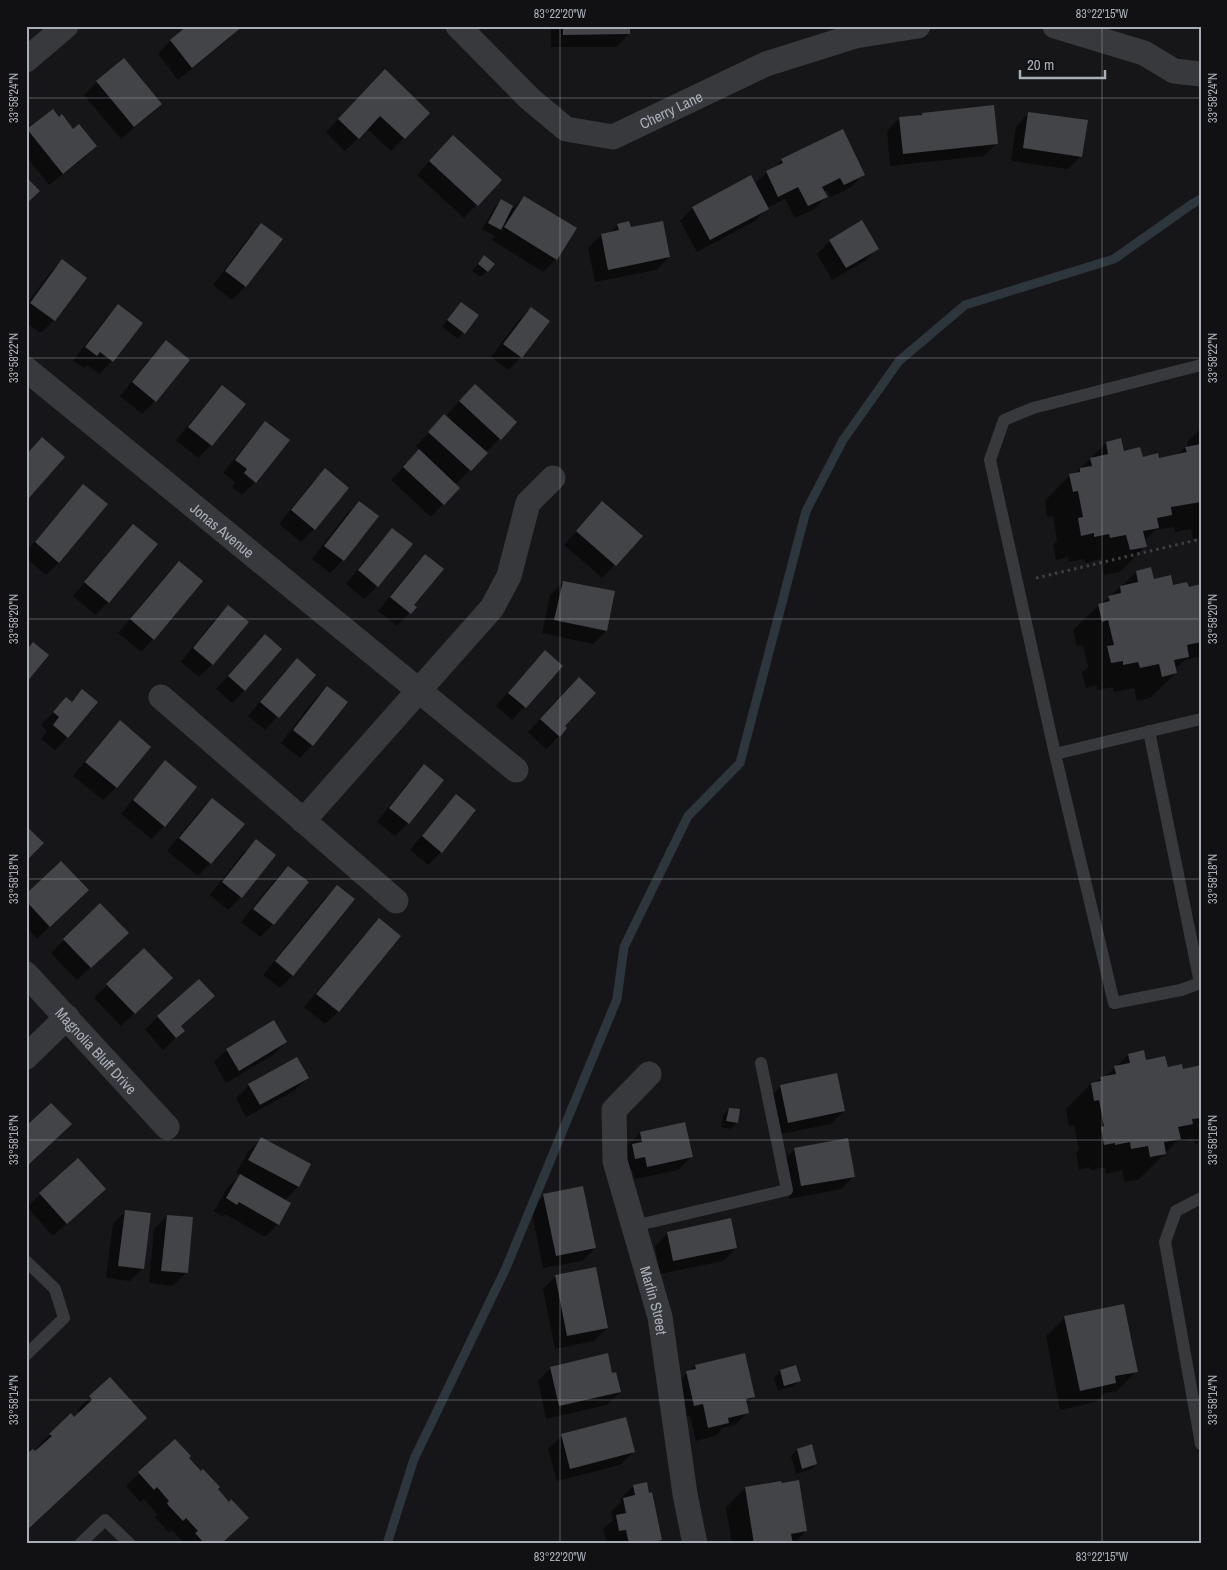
<svg xmlns="http://www.w3.org/2000/svg" width="1227" height="1570" font-family="'Archivo Narrow',sans-serif">
	<style>
		.shadow { fill: #0007 }
		.lines { fill: none; stroke-linecap: round; stroke-linejoin: round }
		.stream { stroke: #2d363c; stroke-width: 9 }
		.building { fill: #434448 }
		.path { stroke: #3d4044; stroke-width: 3; stroke-dasharray: 2.5 4; stroke-linecap: butt }
		.service { stroke: #37393d; stroke-width: 12 }
		.minor { stroke: #37393d; stroke-width: 25 }
		.ticks { fill: none; stroke: #a9aeb8; stroke-width: 1; stroke-opacity: 0.45 }
		.labels { text-anchor: middle; dominant-baseline: central; stroke-width: 4; stroke-linejoin: round; paint-order: stroke }
		.street-label { font-size: 15px; fill: #a9aeb8; stroke: #111113 }
		.neatline { fill: none; stroke: #a9aeb8; stroke-width: 2 }
		.ticks-label { font-size: 12px; text-anchor: middle; fill: #a9aeb8 }
	</style>
	<rect width="100%" height="100%" fill="#161618"/>
	<g class="shadow">
		<path d="M189 26 240 27 227 40 178 80 158 54 170 41Z"/>
		<path d="M551 26H629V34L616 47H551Z"/>
		<path d="M97 82 161 104 148 116 121 139 84 95Z"/>
		<path d="M372 84 428 113 391 151 367 129 345 151 326 132Z"/>
		<path d="M1029 113 1081 156 1068 169 1011 161 1016 126Z"/>
		<path d="M922 114 997 143 984 156 890 166 887 131 900 118 920 116Z"/>
		<path d="M58 119 96 146 83 159 49 185 26 156V131Z"/>
		<path d="M440 149 500 180 464 218 417 175Z"/>
		<path d="M782 160 863 175 850 188 831 197 827 190 824 192 826 197 813 210 795 218 785 199 767 208 755 221 697 252 680 221 693 208 755 184 767 172 774 169Z"/>
		<path d="M524 197 575 229 556 259 543 272 492 240 495 236 482 229 495 207 501 201 513 208Z"/>
		<path d="M262 224 281 239 245 287 232 300 213 285 249 237Z"/>
		<path d="M618 225 630 229 669 257 656 270 595 282 588 248 601 235 610 233Z"/>
		<path d="M830 241 878 248 865 261 832 280 817 254Z"/>
		<path d="M484 257 487 271 481 277 472 271Z"/>
		<path d="M62 261 85 278 54 320 41 333 26 323V305L49 274Z"/>
		<path d="M119 306 112 361 99 374 87 365 84 368 73 361 106 318Z"/>
		<path d="M531 308 548 321 521 357 508 370 491 357 518 321Z"/>
		<path d="M455 309 477 315 458 339 442 327Z"/>
		<path d="M166 342 155 401 142 414 120 396 153 355Z"/>
		<path d="M222 386 211 445 198 458 176 440 210 399Z"/>
		<path d="M462 398 515 422 455 485 443 504 431 517 391 480 420 450 416 446 432 429 452 420 447 415Z"/>
		<path d="M265 423 255 482 242 495 232 487 235 482 223 473 253 436Z"/>
		<path d="M1201 428V538L1193 539 1191 529 1175 532 1174 527 1155 530 1144 541 1145 546 1120 572 1104 575 1101 559 1085 563 1084 559 1069 562 1068 557 1056 560 1053 545 1057 541 1053 516 1047 517 1045 501 1070 475 1075 474 1106 443 1123 452 1142 458 1158 460 1177 455 1188 444 1187 442Z"/>
		<path d="M325 470 347 488 314 529 301 542 279 524 312 483Z"/>
		<path d="M83 486 59 562 46 575 26 558V552L71 499Z"/>
		<path d="M359 502 343 560 330 573 312 559 346 515Z"/>
		<path d="M602 503 641 536 602 578 564 545Z"/>
		<path d="M392 529 377 586 364 599 346 584 380 542Z"/>
		<path d="M121 539 108 602 95 615 73 596Z"/>
		<path d="M425 556 412 605 415 607 397 626 378 611 412 569Z"/>
		<path d="M179 563 153 639 141 652 118 633 166 575Z"/>
		<path d="M1136 572 1172 587 1188 588 1201 585V656L1185 660 1175 669 1176 673 1150 698 1137 701 1134 688 1114 692 1113 687 1098 690 1097 685 1086 688 1082 673 1088 667 1083 645 1077 646 1073 630 1099 605 1111 596Z"/>
		<path d="M563 582 606 631 593 644 542 633 550 595Z"/>
		<path d="M228 607 212 664 199 677 181 662 215 619Z"/>
		<path d="M265 635 245 690 232 703 216 689Z"/>
		<path d="M545 652 561 666 512 720 496 706Z"/>
		<path d="M297 660 314 675 265 730 248 716 284 673Z"/>
		<path d="M327 687 312 745 300 758 281 743 314 700Z"/>
		<path d="M82 691 68 737 55 750 41 739 47 731 41 725 66 699 70 703Z"/>
		<path d="M566 691 564 726 559 736 546 749 528 732Z"/>
		<path d="M120 722 150 747 116 787 103 800 73 776 107 735Z"/>
		<path d="M165 762 196 787 164 826 151 839 121 814 153 775Z"/>
		<path d="M424 766 442 780 408 823 395 836 377 822 411 779Z"/>
		<path d="M456 796 441 852 428 865 410 850 444 808Z"/>
		<path d="M212 799 211 863 198 876 167 851 199 812Z"/>
		<path d="M256 841 241 897 228 910 210 895 243 853Z"/>
		<path d="M288 867 307 882 273 924 260 937 241 922 275 880Z"/>
		<path d="M337 887 293 975 280 988 263 975 324 899Z"/>
		<path d="M26 896 74 903 37 939 26 927Z"/>
		<path d="M100 905 114 946 77 980 51 953Z"/>
		<path d="M379 919 400 936 338 1012 325 1024 304 1007 367 932Z"/>
		<path d="M107 985 158 991 121 1026 94 998Z"/>
		<path d="M213 996 180 1027 183 1031 163 1050 145 1029 158 1017Z"/>
		<path d="M286 1042 273 1055 226 1083 214 1062 227 1050Z"/>
		<path d="M1128 1055 1167 1068 1182 1070 1201 1066V1143L1195 1144 1194 1139 1176 1142 1139 1179 1125 1182 1122 1170 1106 1174 1105 1167 1090 1170V1167L1079 1170 1076 1153 1079 1150 1074 1125 1069 1126 1066 1109 1091 1084 1095 1083 1100 1078 1105 1077Z"/>
		<path d="M307 1078 294 1091 246 1117 236 1098 249 1085Z"/>
		<path d="M781 1086 844 1111 831 1124 776 1135 768 1099Z"/>
		<path d="M729 1109 737 1122 730 1129 721 1127 723 1115Z"/>
		<path d="M640 1133 691 1157 678 1170 635 1179 632 1169 623 1171 620 1158 628 1150 627 1146Z"/>
		<path d="M261 1139 310 1164 298 1187 284 1201 278 1224 265 1237 225 1214 223 1217 214 1211 227 1188 240 1175 236 1173 248 1152Z"/>
		<path d="M795 1149 854 1176 841 1189 789 1199 782 1162Z"/>
		<path d="M78 1160 91 1202 53 1236 27 1207Z"/>
		<path d="M544 1196 595 1248 582 1261 543 1268 531 1208Z"/>
		<path d="M126 1211 143 1268 130 1281 106 1278 113 1224Z"/>
		<path d="M167 1216 186 1273 173 1286 149 1283 154 1229Z"/>
		<path d="M668 1233 736 1248 723 1261 660 1274 655 1246Z"/>
		<path d="M556 1276 607 1328 594 1341 555 1349 543 1289Z"/>
		<path d="M1065 1317 1136 1371 1117 1391 1105 1393 1096 1402 1060 1410 1046 1336Z"/>
		<path d="M695 1366 754 1397 746 1404 748 1412 735 1425 723 1428 715 1436 696 1441 690 1416 681 1418 674 1385Z"/>
		<path d="M795 1366 799 1380 793 1386 778 1391 774 1378 780 1371Z"/>
		<path d="M551 1368 611 1374 620 1392 607 1405 546 1419 538 1381Z"/>
		<path d="M110 1379 26 1530 35 1453 39 1449 37 1447 50 1434 80 1413 77 1410Z"/>
		<path d="M625 1419 633 1452 620 1465 557 1481 548 1449 561 1436Z"/>
		<path d="M175 1441 187 1458 216 1489 220 1544H185L172 1530 169 1533 156 1518 155 1517 157 1514 144 1499 140 1502 126 1486Z"/>
		<path d="M797 1450 816 1464 810 1470 796 1474 791 1456Z"/>
		<path d="M781 1485 806 1531 793 1544H732L726 1508 745 1488Z"/>
		<path d="M633 1486 661 1540 657 1544H614L613 1542 607 1543 603 1529 613 1520 611 1512 621 1502 620 1499Z"/>
	</g>
	<g class="lines">
		<path class="stream" d="M387 1544 414 1459 506 1268 617 999 624 947 688 816 740 763 806 511 843 440 899 361 965 305 1114 259 1192 204 1201 199"/>
	</g>
	<g class="building">
		<path d="M187 26H243L192 68 170 40Z"/>
		<path d="M563 26H630V34L563 35Z"/>
		<path d="M124 58 162 104 134 127 96 81Z"/>
		<path d="M385 69 430 113 405 139 380 116 359 139 338 119Z"/>
		<path d="M994 105 998 144 903 154 899 117 922 115V113Z"/>
		<path d="M53 109 59 117 62 114 73 129 79 124 97 146 63 174 27 129Z"/>
		<path d="M1028 112 1088 120 1082 157 1023 148Z"/>
		<path d="M843 129 865 175 844 185 840 178 822 187 828 197 808 206 798 187 778 197 766 171 783 163 781 159Z"/>
		<path d="M453 135 502 180 478 206 429 161Z"/>
		<path d="M751 175 769 209 710 240 692 207Z"/>
		<path d="M26 177 40 191 26 204Z"/>
		<path d="M524 196 577 228 557 260 504 227Z"/>
		<path d="M501 199 513 206 501 230 488 223Z"/>
		<path d="M862 220 879 249 846 268 829 240Z"/>
		<path d="M629 221 631 227 663 221 670 257 608 270 601 234 619 230 617 224Z"/>
		<path d="M261 223 283 239 246 287 225 271Z"/>
		<path d="M484 255 495 264 488 272 478 264Z"/>
		<path d="M62 259 87 278 55 321 30 303Z"/>
		<path d="M461 302 479 315 465 334 447 320Z"/>
		<path d="M118 304 143 323 113 362 100 352 97 356 85 347Z"/>
		<path d="M531 307 550 321 522 358 503 344Z"/>
		<path d="M166 340 190 360 156 402 132 382Z"/>
		<path d="M475 384 517 422 501 440 459 401Z"/>
		<path d="M222 385 246 404 212 446 188 427Z"/>
		<path d="M444 414 488 453 471 471 428 432Z"/>
		<path d="M265 421 290 440 256 483 244 473 247 469 235 460Z"/>
		<path d="M42 437 65 457 29 498 26 495V455Z"/>
		<path d="M1121 438 1124 451 1140 447 1143 457 1158 453 1159 458 1187 452 1185 447 1201 444V502L1171 507 1172 515 1157 518 1159 528 1143 531 1147 547 1130 550 1126 535 1110 538 1109 534 1094 537V533L1081 536 1078 518 1083 517 1078 491 1073 492 1069 474 1080 472V468L1092 466 1090 458 1108 454 1106 442Z"/>
		<path d="M419 449 460 488 444 505 403 467Z"/>
		<path d="M325 468 349 488 315 530 291 510Z"/>
		<path d="M83 484 108 504 59 563 35 542Z"/>
		<path d="M359 501 379 516 344 561 324 546Z"/>
		<path d="M602 501 643 536 616 566 576 531Z"/>
		<path d="M133 524 158 544 109 603 84 582Z"/>
		<path d="M392 528 413 544 378 587 358 570Z"/>
		<path d="M425 554 444 569 414 605 417 607 411 614 390 597Z"/>
		<path d="M179 561 203 581 154 640 130 619Z"/>
		<path d="M1151 567 1154 579 1171 575 1173 585 1187 582 1189 587 1201 584V642L1187 645 1189 657 1174 660 1177 673 1162 677 1159 664 1140 668 1138 662 1123 665V661L1111 663 1107 646 1114 645 1108 620 1102 622 1098 604 1110 601 1108 596 1121 593 1120 586 1138 582 1136 571Z"/>
		<path d="M563 581 615 591 607 631 554 620Z"/>
		<path d="M228 605 249 622 213 665 193 648Z"/>
		<path d="M265 634 282 649 245 691 228 676Z"/>
		<path d="M33 642 49 655 26 683V651Z"/>
		<path d="M545 650 563 666 526 708 508 693Z"/>
		<path d="M297 658 316 675 279 718 260 702Z"/>
		<path d="M579 677 596 693 565 726 567 728 560 737 540 719Z"/>
		<path d="M327 686 348 702 313 746 293 730Z"/>
		<path d="M82 689 98 702 68 738 53 725 59 717 53 712 66 697 72 702Z"/>
		<path d="M120 720 151 747 117 788 85 762Z"/>
		<path d="M165 760 197 787 165 827 133 800Z"/>
		<path d="M424 764 444 780 409 824 389 808Z"/>
		<path d="M456 794 476 810 442 853 422 836Z"/>
		<path d="M212 798 245 824 211 864 179 838Z"/>
		<path d="M26 826 44 843 26 861Z"/>
		<path d="M256 839 276 855 242 898 222 882Z"/>
		<path d="M61 861 89 890 50 927 26 901V894Z"/>
		<path d="M288 866 309 882 274 925 253 909Z"/>
		<path d="M337 885 355 899 293 976 275 961Z"/>
		<path d="M100 903 129 933 91 968 63 939Z"/>
		<path d="M379 918 401 936 339 1012 316 994Z"/>
		<path d="M144 948 173 978 135 1014 106 984Z"/>
		<path d="M199 979 215 996 181 1026 185 1031 176 1038 157 1016Z"/>
		<path d="M274 1020 287 1042 239 1071 226 1049Z"/>
		<path d="M1144 1050 1146 1060 1165 1056 1168 1067 1182 1064 1183 1069 1201 1065V1118L1192 1119 1193 1124 1178 1127 1181 1139 1164 1142 1166 1154 1150 1157 1148 1146 1131 1149 1130 1142 1115 1145V1143L1104 1145 1101 1127 1104 1126 1099 1100 1094 1101 1091 1083 1101 1081 1100 1077 1116 1074 1114 1066 1130 1063 1128 1054Z"/>
		<path d="M297 1057 309 1078 260 1105 248 1084Z"/>
		<path d="M837 1073 845 1111 788 1123 780 1085Z"/>
		<path d="M51 1103 72 1124 26 1167V1126Z"/>
		<path d="M729 1108 740 1109 738 1123 726 1121Z"/>
		<path d="M685 1122 693 1157 647 1167 645 1157 635 1159 632 1144 642 1142 640 1132Z"/>
		<path d="M261 1137 311 1164 299 1187 248 1160Z"/>
		<path d="M848 1138 855 1177 801 1186 794 1148Z"/>
		<path d="M78 1158 106 1189 67 1224 39 1193Z"/>
		<path d="M240 1174 291 1203 279 1225 239 1202 237 1205 226 1198Z"/>
		<path d="M583 1186 596 1248 556 1256 543 1194Z"/>
		<path d="M125 1210 151 1213 144 1269 118 1266Z"/>
		<path d="M167 1215 193 1217 188 1273 161 1271Z"/>
		<path d="M731 1218 737 1248 673 1261 667 1232Z"/>
		<path d="M596 1267 608 1328 567 1336 555 1275Z"/>
		<path d="M1124 1304 1138 1372 1115 1376 1116 1383 1080 1391 1064 1316Z"/>
		<path d="M608 1353 612 1373 616 1372 621 1392 559 1406 550 1367Z"/>
		<path d="M745 1353 755 1397 746 1399 749 1413 728 1418 729 1423 708 1428 703 1404 694 1406 686 1371 696 1369 695 1365Z"/>
		<path d="M796 1365 801 1381 784 1386 780 1370Z"/>
		<path d="M110 1377 147 1418 26 1531V1454L33 1449 35 1451 52 1436 49 1434 71 1413 74 1417 92 1400 89 1396Z"/>
		<path d="M626 1417 635 1452 570 1469 561 1434Z"/>
		<path d="M175 1439 191 1456 189 1458 201 1471 203 1469 220 1487 218 1489 229 1502 231 1499 249 1518 221 1544H205L195 1533 198 1531 186 1518 183 1521 168 1505 167 1503 169 1501 157 1487 154 1490 138 1472Z"/>
		<path d="M812 1444 817 1464 802 1469 797 1449Z"/>
		<path d="M799 1480 807 1531 791 1534 793 1544H754L745 1487 781 1481 782 1483Z"/>
		<path d="M647 1482 649 1493 652 1492 662 1540 645 1544H629L626 1530 619 1531 616 1515 626 1513 623 1498 635 1495 633 1485Z"/>
	</g>
	<g class="lines">
		<path class="path" d="M1036 578 1201 539"/>
		<g class="service">
			<path d="M1149 731 1200 983 1181 990 1114 1003 1055 754 990 460 1004 420 1033 408 1201 365"/>
			<path d="M1055 754 1201 719"/>
			<path d="M1201 1198 1176 1211 1165 1242 1201 1444"/>
			<path d="M634 1226 787 1190 761 1063"/>
			<path d="M26 1261 55 1289 64 1318 26 1355"/>
			<path d="M80 1544 105 1520 130 1544"/>
		</g>
		<g class="minor">
			<path id="s1" d="M458 26 530 99 566 129 613 137 766 64 855 36 918 26"/>
			<path d="M1055 26 1144 53 1174 71 1201 74"/>
			<path d="M26 60 66 26"/>
			<path id="s2" d="M26 369 516 770"/>
			<path d="M161 697 396 901"/>
			<path d="M303 821 492 608 509 576 528 503 553 478"/>
			<path id="s3" d="M26 974 167 1127"/>
			<path d="M26 1057 67 1017"/>
			<path id="s4" d="M649 1074 614 1110 615 1161 660 1317 685 1494 695 1544"/>
		</g>
	</g>
	<path class="ticks" d="M560 26V1544M1102 26V1544M26 98H1201M26 358H1201M26 619H1201M26 879H1201M26 1140H1201M26 1400H1201"/>
	<g class="labels">
		<g class="street-label">
			<text stroke="none"><textPath href="#s1" startOffset="261">Cherry Lane</textPath></text>
			<text stroke="none"><textPath href="#s2" startOffset="254">Jonas Avenue</textPath></text>
			<text stroke="none"><textPath href="#s3" startOffset="104">Magnolia Bluff Drive</textPath></text>
			<text stroke="none"><textPath href="#s4" startOffset="246">Marlin Street</textPath></text>
		</g>
	</g>
	<rect width="1227" height="1570" fill="none" stroke="#111113" stroke-width="55"/>
	<path d="M1020 70v8h85v-8" fill="none" stroke="#a9aeb8" stroke-width="2.5"/>
	<text x="1027" y="70" font-size="15" fill="#a9aeb8" stroke="#111113" stroke-width="4" paint-order="stroke">20 m</text>
	<rect x="28" y="28" width="1172" height="1514" class="neatline"/>
	<g class="ticks-label">
		<text x="560" y="18">83°22'20"W</text>
		<text x="1102" y="18">83°22'15"W</text>
		<text transform="translate(14 98) rotate(-90)" y="4">33°58'24"N</text>
		<text transform="translate(1213 98) rotate(-90)" y="4">33°58'24"N</text>
		<text transform="translate(14 358) rotate(-90)" y="4">33°58'22"N</text>
		<text transform="translate(1213 358) rotate(-90)" y="4">33°58'22"N</text>
		<text transform="translate(14 619) rotate(-90)" y="4">33°58'20"N</text>
		<text transform="translate(1213 619) rotate(-90)" y="4">33°58'20"N</text>
		<text transform="translate(14 879) rotate(-90)" y="4">33°58'18"N</text>
		<text transform="translate(1213 879) rotate(-90)" y="4">33°58'18"N</text>
		<text transform="translate(14 1140) rotate(-90)" y="4">33°58'16"N</text>
		<text transform="translate(1213 1140) rotate(-90)" y="4">33°58'16"N</text>
		<text transform="translate(14 1400) rotate(-90)" y="4">33°58'14"N</text>
		<text transform="translate(1213 1400) rotate(-90)" y="4">33°58'14"N</text>
		<text x="560" y="1561">83°22'20"W</text>
		<text x="1102" y="1561">83°22'15"W</text>
	</g>
</svg>
